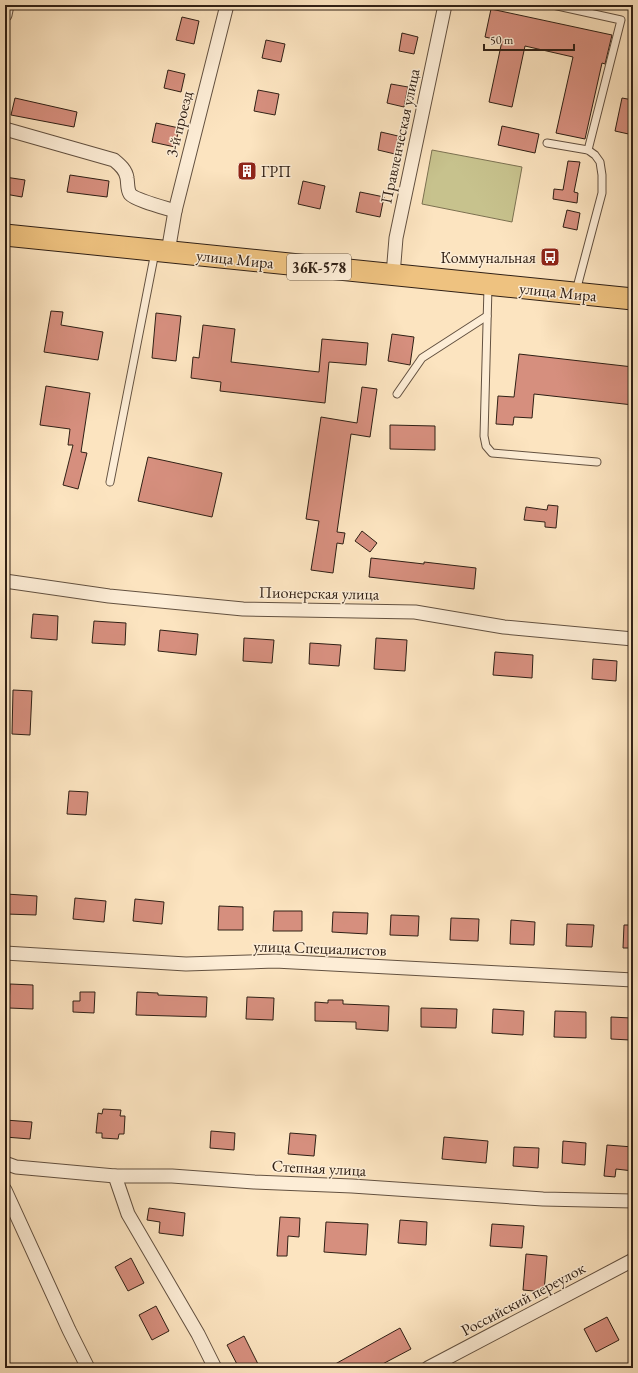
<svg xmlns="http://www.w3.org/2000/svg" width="638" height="1373" font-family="'EB Garamond',serif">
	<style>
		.green { fill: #c7c28d; stroke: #7c7151 }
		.building { fill: #d68f7e; stroke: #302015 }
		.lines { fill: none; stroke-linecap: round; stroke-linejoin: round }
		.service-casing { stroke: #635140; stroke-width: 9 }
		.minor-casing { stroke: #635140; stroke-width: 15 }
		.primary-casing { stroke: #302015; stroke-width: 23 }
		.service { stroke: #fdedd6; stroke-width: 7 }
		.minor { stroke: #fdedd6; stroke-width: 13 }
		.primary { stroke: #eec280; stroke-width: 21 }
		.labels { text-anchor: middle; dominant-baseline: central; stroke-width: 3; stroke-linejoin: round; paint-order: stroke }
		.shield { fill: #fdedd6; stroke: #6e5e4f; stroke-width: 1 }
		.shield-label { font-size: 15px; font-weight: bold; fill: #302015 }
		.street-label { font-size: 16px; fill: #302015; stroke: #fdedd6 }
		.poi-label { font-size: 16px; fill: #302015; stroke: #fdedd6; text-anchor: start }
	</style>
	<rect width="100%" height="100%" fill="#fce4c0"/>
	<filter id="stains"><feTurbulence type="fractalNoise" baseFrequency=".005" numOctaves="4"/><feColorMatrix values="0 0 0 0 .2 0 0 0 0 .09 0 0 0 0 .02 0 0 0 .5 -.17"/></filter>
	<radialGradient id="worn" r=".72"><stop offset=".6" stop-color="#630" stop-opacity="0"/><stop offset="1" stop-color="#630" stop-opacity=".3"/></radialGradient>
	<path class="green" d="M432 150 522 167 512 222 422 204Z"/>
	<g class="building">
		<path d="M491 9 612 35 605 64 602 63 585 139 556 133 573 57 525 46 512 107 489 102 502 41 485 37Z"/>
		<path d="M182 17 199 21 194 44 176 40Z"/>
		<path d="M402 33 418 37 414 54 399 51Z"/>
		<path d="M266 40 285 44 281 62 262 58Z"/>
		<path d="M168 70 185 74 181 92 164 88Z"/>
		<path d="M391 84 408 87 404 107 387 103Z"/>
		<path d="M258 90 279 94 275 115 254 111Z"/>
		<path d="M15 98 77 112 74 127 11 115Z"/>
		<path d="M622 98 633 100V135L615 131Z"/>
		<path d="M156 123 179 128 175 147 152 142Z"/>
		<path d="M502 126 539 134 535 153 498 145Z"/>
		<path d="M381 132 398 136 395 154 378 150Z"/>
		<path d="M568 161 580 162 574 192 578 193 577 203 553 199 554 189 563 190Z"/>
		<path d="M242 164 253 165 251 178 240 176Z"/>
		<path d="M70 175 109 181 107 197 67 192Z"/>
		<path d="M5 177 25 180 22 197 5 194Z"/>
		<path d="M303 181 325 186 320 209 298 204Z"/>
		<path d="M360 192 384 197 380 217 356 212Z"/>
		<path d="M567 210 580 213 577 230 563 227Z"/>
		<path d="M51 311 63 312 61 325 103 332 98 360 44 352Z"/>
		<path d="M156 313 181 316 176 361 152 358Z"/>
		<path d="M203 325 235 329 231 362 319 372 322 339 368 343 366 365 329 362 325 403 220 391 221 382 191 378 193 357 199 358Z"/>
		<path d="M392 334 414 337 410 365 388 361Z"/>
		<path d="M519 354 633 367V405L534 394 532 418 514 417 513 425 496 424 498 396 514 397Z"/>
		<path d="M46 386 90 393 81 452 87 453 78 489 63 485 73 445H68L70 429 40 425Z"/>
		<path d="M362 387 377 389 370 437 351 434 337 532 345 533 343 544 337 543 333 573 311 570 319 521 306 519 321 417 357 423Z"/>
		<path d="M390 425 435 426V450L390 449Z"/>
		<path d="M148 457 222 473 212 517 138 501Z"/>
		<path d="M548 505 558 506 556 528 545 527V522L524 520 526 507 547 510Z"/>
		<path d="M362 531 377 543 370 552 355 541Z"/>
		<path d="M371 558 424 564V562L476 568 474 589 369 577Z"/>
		<path d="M33 614 58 616 57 640 31 638Z"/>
		<path d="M94 621 126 623 125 645 92 643Z"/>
		<path d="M160 630 198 634 196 655 158 651Z"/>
		<path d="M244 638 274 640 272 663 243 661Z"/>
		<path d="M376 638 407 640 405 671 374 669Z"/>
		<path d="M310 643 341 645 339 666 309 664Z"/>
		<path d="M495 652 533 655 532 678 493 675Z"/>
		<path d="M593 659 617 661 616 681 592 679Z"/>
		<path d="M13 690 32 691 30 735 12 734Z"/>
		<path d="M69 791 88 792 86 815 67 814Z"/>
		<path d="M6 894 37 896 36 915 6 914Z"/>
		<path d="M75 898 106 901 104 922 73 919Z"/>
		<path d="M135 899 164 902 162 924 133 921Z"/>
		<path d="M219 906 243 907V930H218Z"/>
		<path d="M274 911H302V931H273Z"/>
		<path d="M333 912 368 913 367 934 332 932Z"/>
		<path d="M391 915 419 916 418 936 390 935Z"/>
		<path d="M451 918 479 919 478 941 450 940Z"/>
		<path d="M511 920 535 922 534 945 510 944Z"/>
		<path d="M567 924 594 925 592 947 566 946Z"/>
		<path d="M624 925H633V948H623Z"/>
		<path d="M10 984 33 985V1009L9 1008Z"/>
		<path d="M80 992H95L94 1013 73 1012V1001H80Z"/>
		<path d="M137 992 158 993V995L207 997 206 1017 136 1015Z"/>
		<path d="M247 997 274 998 273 1020 246 1019Z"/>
		<path d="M328 1000H343V1004L389 1006 388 1031 356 1029V1022L315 1021V1002L328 1003Z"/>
		<path d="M421 1008 457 1009 456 1028 421 1027Z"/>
		<path d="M493 1009 524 1011 523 1035 492 1033Z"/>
		<path d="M555 1011 586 1012V1038L554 1037Z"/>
		<path d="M611 1017 631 1018 630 1040 611 1039Z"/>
		<path d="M103 1109 121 1110 120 1116H125L124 1134H119L118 1139 102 1138V1133H96L98 1113 102 1114Z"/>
		<path d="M5 1120 32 1122 30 1139 5 1137Z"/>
		<path d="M211 1131 235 1133 234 1150 210 1148Z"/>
		<path d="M290 1133 316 1135 314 1156 288 1154Z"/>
		<path d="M444 1137 488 1141 486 1163 442 1159Z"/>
		<path d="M563 1141 586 1143 585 1165 562 1163Z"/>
		<path d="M607 1145 633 1147V1171L616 1169 615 1177 604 1176Z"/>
		<path d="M514 1147 539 1148 538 1168 513 1166Z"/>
		<path d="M149 1208 185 1213 183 1236 159 1233 160 1222 147 1220Z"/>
		<path d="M280 1217 300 1218 299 1237 288 1236 287 1256H277Z"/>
		<path d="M400 1220 427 1222 426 1245 398 1243Z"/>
		<path d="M326 1222 368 1224 366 1255 324 1252Z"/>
		<path d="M492 1224 524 1226 522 1248 490 1246Z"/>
		<path d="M526 1254 547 1256 544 1292 523 1290Z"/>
		<path d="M131 1258 144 1283 128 1291 115 1267Z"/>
		<path d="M156 1306 169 1331 152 1340 139 1315Z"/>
		<path d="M607 1317 619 1340 596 1352 584 1329Z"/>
		<path d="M400 1328 411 1349 375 1368H328Z"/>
		<path d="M244 1336 258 1364 249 1368H239L227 1345Z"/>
	</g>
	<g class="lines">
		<g class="service-casing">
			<g id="service">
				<path d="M553 5 621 20 588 150"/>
				<path d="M547 143 588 150 595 155 600 162 602 175V193L576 291"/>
				<path d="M488 287 484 436 486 446 492 453 597 462"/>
				<path d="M397 394 422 358 487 316"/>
				<path d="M110 482 155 252"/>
			</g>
		</g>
		<g class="minor-casing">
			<g id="minor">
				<path d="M5 15 7 5"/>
				<path d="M5 129 114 160C120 165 126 170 127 178 128 183 127 189 130 194 135 200 166 208 175 211"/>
				<path d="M168 252 175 211 227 5"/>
				<path d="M393 275 396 238 445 5"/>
				<path d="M5 581 109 596 243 609 415 612 504 627 633 639"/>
				<path d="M5 953 186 964 275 961 633 980"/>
				<path d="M5 1163 16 1167 115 1176H172L254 1182 352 1186 543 1199 633 1201"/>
				<path d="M115 1176 128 1214 198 1334 215 1368"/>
				<path d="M5 1190 69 1330 88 1368"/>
				<path d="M428 1368 633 1260"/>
			</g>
		</g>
		<g class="primary-casing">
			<path id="primary" d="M5 235 633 299"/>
		</g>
		<use href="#service" class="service"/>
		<use href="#minor" class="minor"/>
		<use href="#primary" class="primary"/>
	</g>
	<defs>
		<g id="building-square" transform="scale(1)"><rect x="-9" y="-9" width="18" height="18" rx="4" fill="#8f2418" stroke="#fdedd6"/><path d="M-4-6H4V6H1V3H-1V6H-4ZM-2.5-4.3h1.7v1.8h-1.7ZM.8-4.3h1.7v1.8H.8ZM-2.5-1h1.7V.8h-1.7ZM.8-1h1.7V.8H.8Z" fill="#fff"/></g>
		<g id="bus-square" transform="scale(1)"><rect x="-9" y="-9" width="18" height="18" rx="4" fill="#8f2418" stroke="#fdedd6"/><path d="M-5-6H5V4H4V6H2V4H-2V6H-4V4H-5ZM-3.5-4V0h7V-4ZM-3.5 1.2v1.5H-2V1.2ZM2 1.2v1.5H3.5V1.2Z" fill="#fff"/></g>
	</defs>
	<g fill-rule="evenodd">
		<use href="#building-square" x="247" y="171"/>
		<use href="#bus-square" x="550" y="257"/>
	</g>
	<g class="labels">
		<rect class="shield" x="287" y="254" width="64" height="26" rx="3"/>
		<g class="shield-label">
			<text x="319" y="267">36К-578</text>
		</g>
		<g class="street-label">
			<text transform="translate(179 124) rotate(-76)">3-й проезд</text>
			<text transform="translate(400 136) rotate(-78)">Правленческая улица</text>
			<text transform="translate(235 259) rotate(6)">улица Мира</text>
			<text transform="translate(558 292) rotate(6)">улица Мира</text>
			<text transform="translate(319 593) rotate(1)">Пионерская улица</text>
			<text transform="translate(320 948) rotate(2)">улица Специалистов</text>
			<text transform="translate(319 1168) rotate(3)">Степная улица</text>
			<text transform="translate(523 1299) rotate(-28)">Российский переулок</text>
		</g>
		<g class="poi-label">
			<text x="261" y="171">ГРП</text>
			<text x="536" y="257" text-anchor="end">Коммунальная</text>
		</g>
	</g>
	<rect width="638" height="1373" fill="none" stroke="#fce4c0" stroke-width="20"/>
	<rect x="6" y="6" width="626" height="1361" fill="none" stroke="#302015" stroke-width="2"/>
	<rect x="10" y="10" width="618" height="1353" fill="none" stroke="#302015"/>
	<path d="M484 44v6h90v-6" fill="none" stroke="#302015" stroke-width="2"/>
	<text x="490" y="44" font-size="12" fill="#302015" stroke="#fdedd6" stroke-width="3" paint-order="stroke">50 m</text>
	<rect width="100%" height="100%" filter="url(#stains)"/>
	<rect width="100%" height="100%" fill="url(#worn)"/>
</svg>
